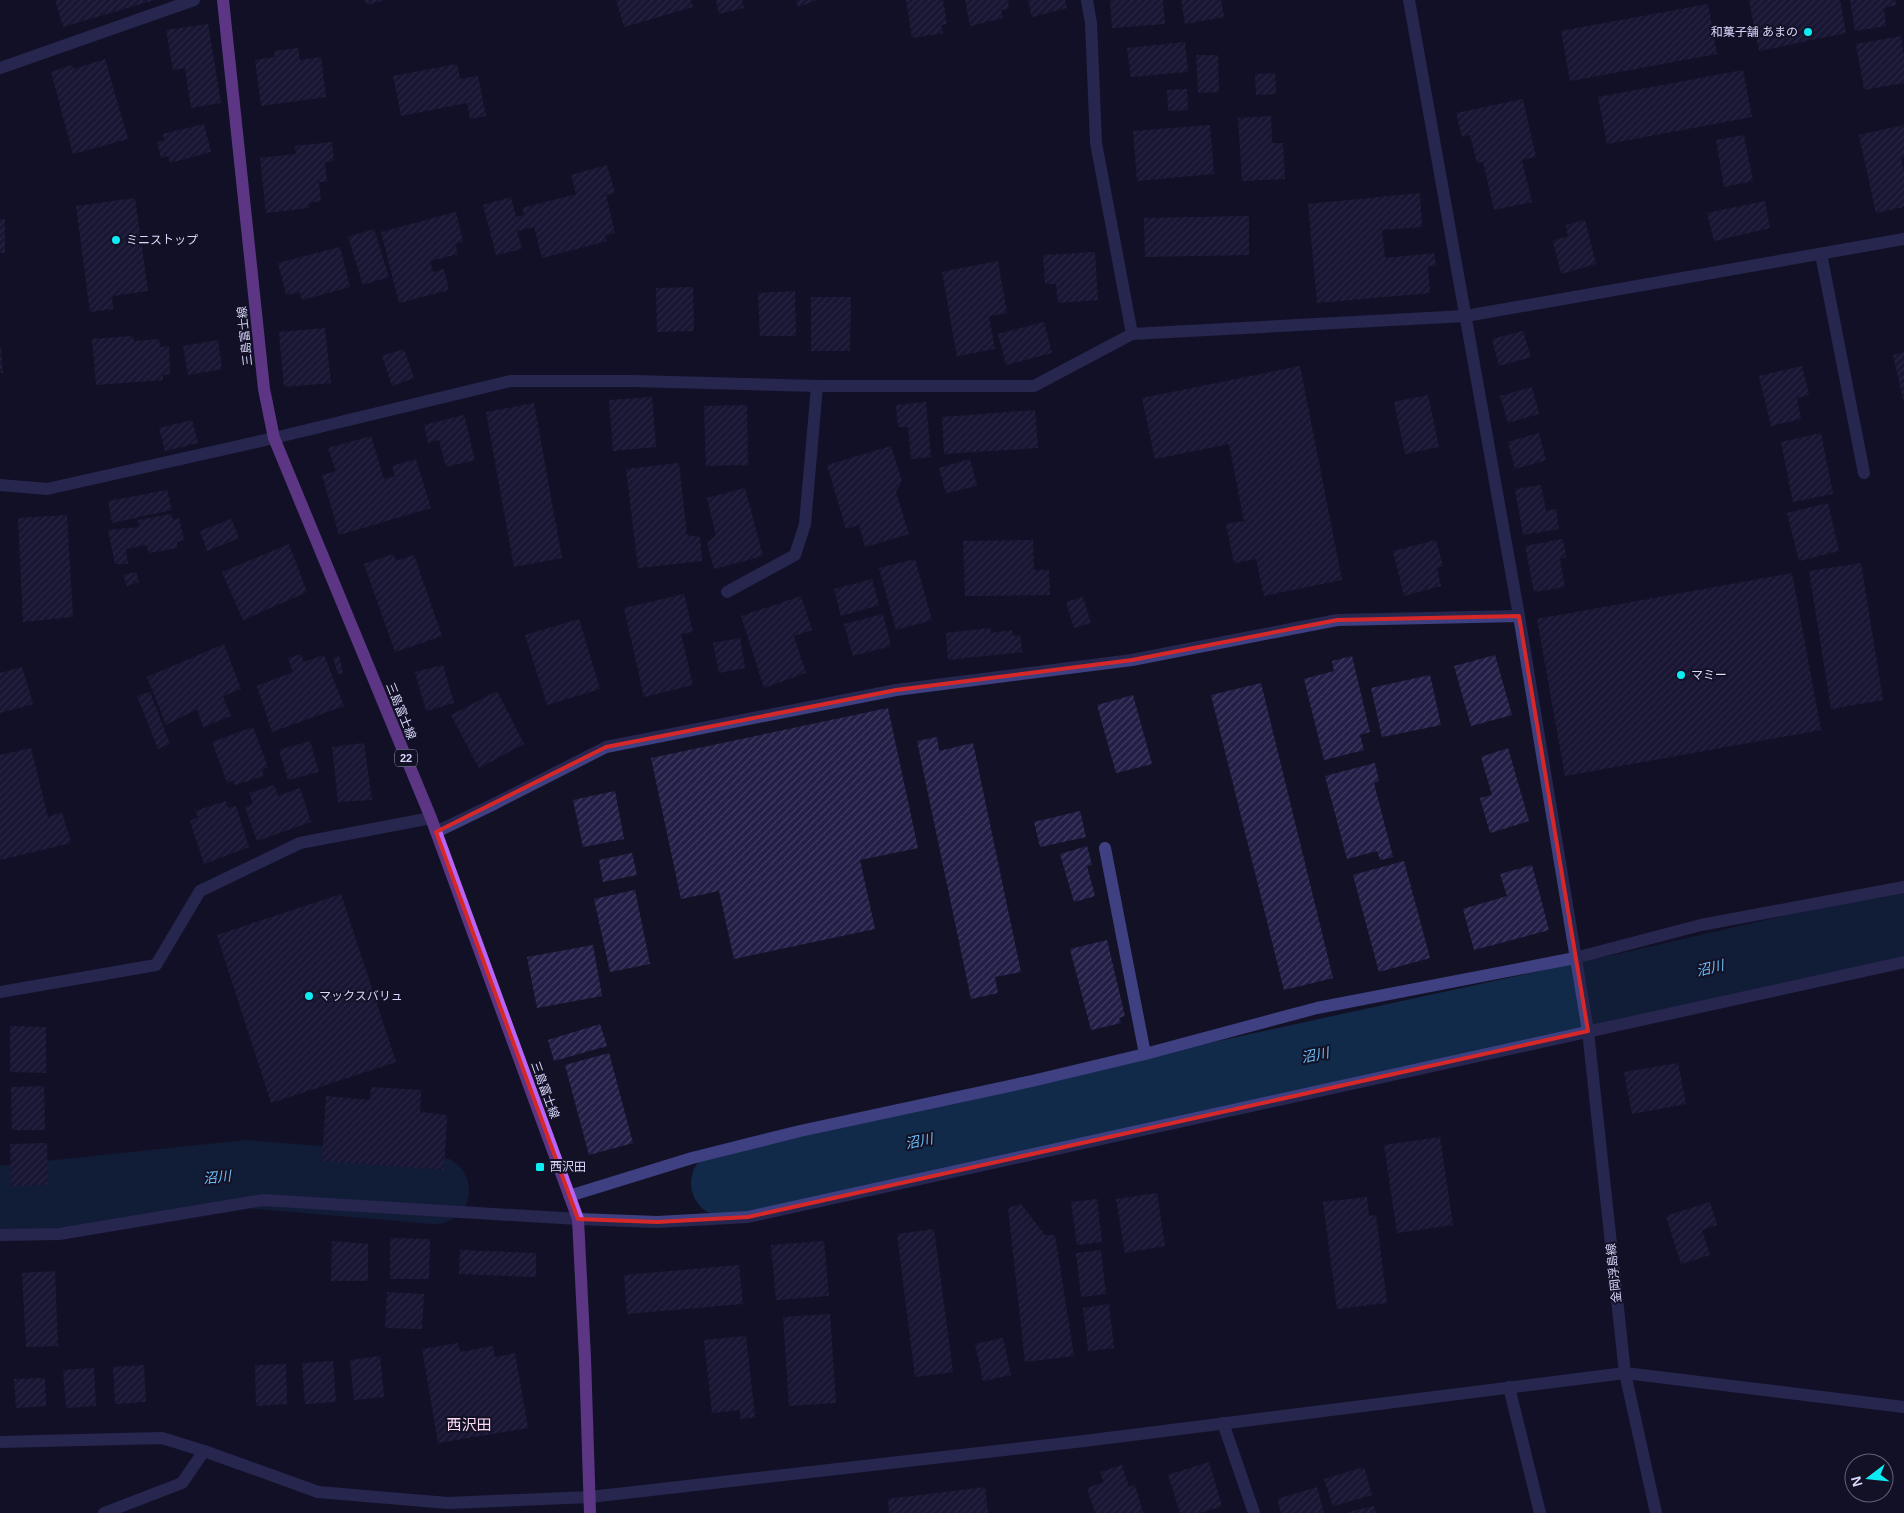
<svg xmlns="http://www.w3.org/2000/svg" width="1904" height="1513" font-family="Arial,'Noto Sans JP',sans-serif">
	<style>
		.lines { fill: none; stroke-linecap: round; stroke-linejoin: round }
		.river { stroke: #112a4a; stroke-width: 68 }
		.building { fill: url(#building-hatch) }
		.service { stroke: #3e4082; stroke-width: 12 }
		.minor { stroke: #3e4082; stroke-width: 12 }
		.tertiary { stroke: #3e4082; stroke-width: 12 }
		.primary { stroke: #b665f7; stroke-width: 12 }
		.marked { fill: none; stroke: #d62828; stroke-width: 4; stroke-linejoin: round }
		.poi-dot { fill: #0eecf3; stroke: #131126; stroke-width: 2 }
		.labels { text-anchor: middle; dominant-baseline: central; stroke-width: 4; stroke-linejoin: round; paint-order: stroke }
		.shield { fill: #131126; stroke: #9e9cbc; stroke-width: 1 }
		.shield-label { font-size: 11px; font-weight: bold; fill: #d9d8fd }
		.poi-label { font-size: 12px; fill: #d9d8fd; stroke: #131126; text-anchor: start }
		.street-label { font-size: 12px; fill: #d9d8fd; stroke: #131126 }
		.water-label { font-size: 14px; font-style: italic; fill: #6bc0f7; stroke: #131126 }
		.quarter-label { font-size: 15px; fill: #fddaf3; stroke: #131126 }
	</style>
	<defs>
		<pattern id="building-hatch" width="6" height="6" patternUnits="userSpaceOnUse" patternTransform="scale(1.25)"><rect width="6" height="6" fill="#231e46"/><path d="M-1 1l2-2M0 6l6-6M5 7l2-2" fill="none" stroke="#423e62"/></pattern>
	</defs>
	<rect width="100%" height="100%" fill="#131126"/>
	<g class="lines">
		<g class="river">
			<path d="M725 1183 1626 987 1904 923"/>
			<path d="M0 1200 247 1174 435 1190"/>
		</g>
	</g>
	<g class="building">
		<path d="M55 0H154L63 27Z"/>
		<path d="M365 0H382V1L366 5Z"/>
		<path d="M616 0H691L693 7 624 27Z"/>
		<path d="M716 0H742L744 8 719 14Z"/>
		<path d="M796 0H818L798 7Z"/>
		<path d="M906 0H943L947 24 941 25 943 33 912 38Z"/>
		<path d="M965 0H1008L1009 9 1001 10 1003 18 970 26Z"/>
		<path d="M1028 0H1065L1067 8 1032 17Z"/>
		<path d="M1110 0H1163L1165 24 1112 28Z"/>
		<path d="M1181 0H1221L1224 17 1185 24Z"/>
		<path d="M1749 0H1840L1846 33 1759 51Z"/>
		<path d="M1850 0H1895L1896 5 1884 8 1886 26 1855 31Z"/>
		<path d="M1708 4 1717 54 1570 81 1561 31Z"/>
		<path d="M208 24 221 103 191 108 185 68 173 70 166 30Z"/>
		<path d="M1901 36 1904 56V83L1864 90 1856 44Z"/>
		<path d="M1185 42 1188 72 1131 77 1127 48Z"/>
		<path d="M298 48 300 60 321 57 326 97 261 106 255 60 275 57 274 51Z"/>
		<path d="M1196 55H1218L1219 92 1198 93Z"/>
		<path d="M105 59 128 139 73 154 51 72 72 65 74 69Z"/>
		<path d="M457 64 460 79 478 76 486 116 470 119 467 103 401 116 393 76Z"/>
		<path d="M1743 70 1752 117 1607 144 1598 97Z"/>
		<path d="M1275 73 1276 94 1256 95 1255 74Z"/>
		<path d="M1187 89 1188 110 1168 111 1167 90Z"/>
		<path d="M1523 99 1536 157 1522 160 1532 202 1494 210 1483 162 1477 163 1470 135 1462 137 1456 113Z"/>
		<path d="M1271 116 1272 143H1283L1285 179 1242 181 1238 118Z"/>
		<path d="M204 124 211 152 170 163 168 156 161 158 157 142 164 140 163 134Z"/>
		<path d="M1210 125 1214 174 1137 181 1133 131Z"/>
		<path d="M1904 125V157L1901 158 1904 171V207L1876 213 1859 135Z"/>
		<path d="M1744 135 1753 181 1724 187 1716 140Z"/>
		<path d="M332 142 334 161 325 162 327 182H319L321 201 308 203 309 208 266 213 260 158 296 154 295 146Z"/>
		<path d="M607 165 615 193 606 195 615 233 605 235 607 241 542 258 534 227 517 231 522 249 496 255 483 205 511 197 516 217 524 215 522 208 576 194 571 175Z"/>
		<path d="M1420 193 1422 227 1382 230 1385 258 1434 253 1436 266H1428L1430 293 1317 303 1308 204Z"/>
		<path d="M135 198 148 291 112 296 113 309 90 312 76 206Z"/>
		<path d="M1765 201 1770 228 1714 241 1707 213Z"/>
		<path d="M456 212 463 242 455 243 458 254 430 261 433 272 444 269 449 290 399 303 381 232Z"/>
		<path d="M1249 216V255L1145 257 1144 218Z"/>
		<rect x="0" y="219" width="5" height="34"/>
		<path d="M1585 220 1596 264 1561 274 1553 241 1568 236 1566 225Z"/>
		<path d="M374 229 389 277 363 285 348 237Z"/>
		<path d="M340 247 350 287 302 300 300 292 286 295 278 263Z"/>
		<path d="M1095 252 1098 300 1058 303 1056 284H1045L1043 255Z"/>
		<path d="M998 261 1007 313 989 316 995 349 957 356 942 272Z"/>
		<path d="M693 287 694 331 657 332 656 288Z"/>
		<path d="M795 291 796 336H760L758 293Z"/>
		<path d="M811 297H851L850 351H811Z"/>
		<path d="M1044 322 1052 353 1006 365 998 334Z"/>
		<path d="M325 328 331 383 284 387 279 332Z"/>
		<path d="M1523 331 1531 357 1499 366 1492 339Z"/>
		<path d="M132 336 134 341 159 339 160 347 169 346 170 374 163 375V380L96 385 92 339Z"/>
		<path d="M218 340 222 369 188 375 183 346Z"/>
		<path d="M0 347H1L3 373H0Z"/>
		<path d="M404 349 414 378 392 386 382 356Z"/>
		<path d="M1904 352V399H1903L1893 355Z"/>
		<path d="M1300 366 1342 580 1264 596 1256 559 1234 563 1226 524 1244 521 1229 444 1155 459 1142 398Z"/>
		<path d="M1802 366 1809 395 1797 398 1801 419 1771 426 1759 376Z"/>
		<path d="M1532 387 1539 414 1508 423 1500 396Z"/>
		<path d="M1428 395 1439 447 1405 454 1394 402Z"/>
		<path d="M652 397 656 447 613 451 609 400Z"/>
		<path d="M926 402 931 457 911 459 908 427H898L896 405Z"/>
		<path d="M534 403 562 558 514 567 486 412Z"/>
		<path d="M747 405 748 465 706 466 704 406Z"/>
		<path d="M1035 410 1038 448 944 454 942 417Z"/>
		<path d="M464 415 475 460 446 467 439 440 428 443 424 425Z"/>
		<path d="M192 420 198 443 165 451 159 428Z"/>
		<path d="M1539 433 1546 460 1515 469 1508 442Z"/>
		<path d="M1821 433 1833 494 1793 502 1781 442Z"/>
		<path d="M371 436 384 479 395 476 392 466 416 459 431 508 339 535 322 475 336 471 328 448Z"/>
		<path d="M891 446 902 481 896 492 909 534 865 547 859 525 846 529 827 465Z"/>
		<path d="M970 459 977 486 946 493 939 468Z"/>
		<path d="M679 463 687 535 700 537 702 561 638 568 626 469Z"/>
		<path d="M1541 485 1546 511 1556 509 1559 529 1523 535 1515 489Z"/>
		<path d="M745 488 763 556 714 569 707 542 716 536 707 498Z"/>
		<path d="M167 490 172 510 112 523 108 501Z"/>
		<path d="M1828 503 1839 551 1799 561 1787 513Z"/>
		<path d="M171 514 173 520 179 518 184 540 177 542V548L149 553 146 545 126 549 128 564H115L108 530 139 527 138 520Z"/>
		<path d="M67 515 73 617 23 622 18 518Z"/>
		<path d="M231 519 239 538 207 551 200 531Z"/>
		<path d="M1563 539 1566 557 1560 559 1565 587 1534 592 1525 546Z"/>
		<path d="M1033 540 1034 570H1049L1050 595 965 596 963 541Z"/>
		<path d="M1436 540 1443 566 1437 568 1441 586 1404 596 1393 551Z"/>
		<path d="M289 544 307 592 243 620 222 572Z"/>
		<path d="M393 554 396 561 414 555 442 636 395 652 364 564Z"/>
		<path d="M915 559 932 620 896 630 879 568Z"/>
		<path d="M1861 563 1883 700 1831 709 1809 571Z"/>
		<path d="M136 572 139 582 127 586 123 575Z"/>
		<path d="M1792 573 1821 730 1565 776 1537 619Z"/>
		<path d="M872 579 879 605 841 616 834 589Z"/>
		<path d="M684 594 693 632 681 634 693 685 644 697 624 608Z"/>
		<path d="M801 596 812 630 794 636 806 673 764 688 741 616Z"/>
		<path d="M1083 597 1091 623 1074 628 1066 602Z"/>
		<path d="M883 614 891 646 853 656 844 624Z"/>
		<path d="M579 619 600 689 547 705 525 635Z"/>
		<path d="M990 628 991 633 1012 630 1013 636 1020 635 1022 652 948 660 946 633Z"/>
		<path d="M740 638 745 668 719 673 713 643Z"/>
		<path d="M224 644 241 689 223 696 231 716 203 727 197 709 166 725 147 677Z"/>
		<path d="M301 654 304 662 324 655 344 706 272 732 257 686 293 672 288 658Z"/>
		<path d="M1495 655 1512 715 1471 726 1454 666Z"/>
		<path d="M339 656 343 673 338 674 333 658Z"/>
		<path d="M1352 656 1370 732 1360 735 1364 750 1324 760 1304 679 1334 671 1332 661Z"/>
		<path d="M443 665 454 703 426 711 415 672Z"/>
		<path d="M22 667 33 704 0 713V673Z"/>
		<path d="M1430 675 1441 725 1382 737 1371 688Z"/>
		<path d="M1261 683 1333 978 1284 990 1211 695Z"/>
		<path d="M497 691 524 744 479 768 451 715Z"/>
		<path d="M150 692 170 744 158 749 137 696Z"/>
		<path d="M1133 695 1152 764 1116 773 1097 705Z"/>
		<path d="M888 708 918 848 860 860 875 929 734 959 719 891 681 899 651 758Z"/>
		<path d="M253 727 268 767 262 770 264 776 234 785V780L227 783 212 742Z"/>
		<path d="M937 737 939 751 973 743 1021 972 995 977 998 993 971 999 917 741Z"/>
		<path d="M310 741 319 772 288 780 279 750Z"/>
		<path d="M364 743 372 800 338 802 332 747Z"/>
		<path d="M31 748 48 817 62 812 71 843 0 860V755Z"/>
		<path d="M1508 748 1529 821 1490 833 1480 798 1492 795 1481 757Z"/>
		<path d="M1375 763 1379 781 1374 783 1393 857 1380 860 1377 851 1347 859 1325 776Z"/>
		<path d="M274 785 278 796 300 788 311 822 257 841 245 807 253 804 249 793Z"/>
		<path d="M615 791 624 839 583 847 573 800Z"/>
		<path d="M226 801 228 808 236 806 249 847 204 864 190 821 198 817 195 811Z"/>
		<path d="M1080 811 1086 837 1040 847 1034 822Z"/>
		<path d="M1087 846 1092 865 1087 866 1095 896 1074 902 1060 854Z"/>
		<path d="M632 853 637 875 603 882 599 860Z"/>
		<path d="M1404 861 1430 958 1379 972 1353 875Z"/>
		<path d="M1532 865 1549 930 1474 950 1463 909 1507 896 1500 874Z"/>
		<path d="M635 890 650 964 610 972 594 899Z"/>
		<path d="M341 894 396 1062 271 1103 217 935Z"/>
		<path d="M1107 940 1125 1016 1119 1018 1121 1023 1091 1030 1070 949Z"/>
		<path d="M593 945 602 996 537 1008 527 957Z"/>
		<path d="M600 1024 607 1046 554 1061 548 1040Z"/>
		<path d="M10 1026 46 1027V1073L10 1072Z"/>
		<path d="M609 1053 633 1143 589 1155 565 1065Z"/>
		<path d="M1678 1063 1686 1104 1632 1114 1624 1072Z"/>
		<path d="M44 1086 45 1130H12L11 1087Z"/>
		<path d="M371 1087 421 1090 420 1112 447 1115 444 1170 322 1161 326 1096 370 1100Z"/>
		<path d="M1440 1137 1453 1225 1397 1233 1384 1145Z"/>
		<path d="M47 1143 48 1185 11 1186 10 1144Z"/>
		<path d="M1157 1193 1165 1246 1125 1253 1116 1199Z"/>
		<path d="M1367 1197 1369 1216 1376 1215 1387 1303 1337 1309 1323 1202Z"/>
		<path d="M1097 1199 1102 1242 1077 1245 1071 1202Z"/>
		<path d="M1710 1202 1717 1225 1702 1230 1710 1255 1681 1264 1666 1216Z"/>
		<path d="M1021 1204 1045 1235H1055L1074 1356 1025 1362 1008 1208Z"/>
		<path d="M934 1229 953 1372 915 1377 897 1234Z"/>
		<path d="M390 1238 430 1239 429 1279H390Z"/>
		<path d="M332 1241 368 1244V1281H331Z"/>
		<path d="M824 1241 829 1296 776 1300 771 1245Z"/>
		<path d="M460 1250 536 1253V1277L459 1274Z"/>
		<path d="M1101 1250 1106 1294 1081 1297 1076 1253Z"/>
		<path d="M739 1265 743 1304 627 1314 624 1275Z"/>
		<path d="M55 1271 58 1346 26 1347 22 1273Z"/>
		<path d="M387 1292 424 1294 422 1329 385 1328Z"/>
		<path d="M1109 1304 1114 1348 1088 1351 1083 1308Z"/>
		<path d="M830 1314 836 1403 789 1406 783 1317Z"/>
		<path d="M746 1336 755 1417 740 1419V1410L712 1413 704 1340Z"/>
		<path d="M1003 1338 1011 1375 983 1381 975 1344Z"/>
		<path d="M458 1343 460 1352 493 1346 495 1357 515 1353 528 1428 438 1443 422 1349Z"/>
		<path d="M380 1356 384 1397 354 1400 350 1360Z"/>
		<path d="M333 1361 336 1402 305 1404 302 1363Z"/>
		<path d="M286 1364 287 1404 256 1406 255 1365Z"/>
		<path d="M144 1365 146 1402 115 1404 113 1367Z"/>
		<path d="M94 1368 96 1406 66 1408 63 1370Z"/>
		<path d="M45 1378 46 1406 16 1408 14 1379Z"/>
		<path d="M1209 1462 1222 1506 1200 1513H1180L1168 1475Z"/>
		<path d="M1122 1465 1129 1487 1135 1485 1143 1513H1095L1087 1488 1104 1482 1100 1472Z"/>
		<path d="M1364 1467 1372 1495 1333 1506 1324 1479Z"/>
		<path d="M985 1487 988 1513H889L888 1499Z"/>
		<path d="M1317 1487 1324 1513H1281L1277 1499Z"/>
		<path d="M1374 1506 1376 1513H1349V1512Z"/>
	</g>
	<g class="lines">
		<path class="service" d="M569 1196 692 1158 800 1131 1032 1081 1145 1054 1317 1008 1575 958 1701 925 1904 887"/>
		<g class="minor">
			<path d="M1087 0 1091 23 1096 143 1132 334"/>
			<path d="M1409 0 1519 616 1588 1031"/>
			<path d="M0 68 194 0"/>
			<path d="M1821 254 1864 473"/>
			<path d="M0 485 47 489 274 438 510 381H634L817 386H1034L1132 334 1466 316 1904 239"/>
			<path d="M727 592 795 555 805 524 817 386"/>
			<path d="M436 832 494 804 606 747 896 690 1132 660 1337 620 1519 616"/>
			<path d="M1105 848 1145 1054"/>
			<path d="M0 992 156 965 200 891 300 843 431 818"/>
			<path d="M0 1235 59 1234 263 1200 578 1219"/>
			<path d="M1509 1387 1540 1513"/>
			<path d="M1223 1423 1254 1513"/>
			<path d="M0 1442 162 1438 204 1451 318 1492 448 1503 590 1497 1084 1441 1625 1373"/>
			<path d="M104 1513 182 1483 204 1451"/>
		</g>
		<g class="tertiary">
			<path d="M1588 1031 1625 1373 1656 1513"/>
			<path d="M578 1219 657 1222 748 1217 1904 962"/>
			<path d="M1625 1373 1904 1407"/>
		</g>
		<path class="primary" d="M223 0 264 389 274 438 431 818 578 1219 585 1358 590 1513"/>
	</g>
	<path d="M0 0H1904V1513H0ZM1519 616 1588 1031 748 1217 657 1222 578 1219 436 832 606 747 896 690 1132 660 1337 620Z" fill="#131126" fill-opacity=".55" fill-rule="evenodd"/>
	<path class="marked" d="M1519 616 1588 1031 748 1217 657 1222 578 1219 436 832 606 747 896 690 1132 660 1337 620Z"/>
	<g class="poi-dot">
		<circle cx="1808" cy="32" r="5"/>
		<circle cx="116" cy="240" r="5"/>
		<circle cx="1681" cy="675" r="5"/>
		<circle cx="309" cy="996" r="5"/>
		<rect x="535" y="1162" width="10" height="10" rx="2.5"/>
	</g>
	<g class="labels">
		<rect class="shield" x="395" y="749.5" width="22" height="17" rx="4"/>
		<g class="shield-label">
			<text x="406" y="758">22</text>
		</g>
		<g class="poi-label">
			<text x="1798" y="32" text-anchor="end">和菓子舗 あまの</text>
			<text x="126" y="240">ミニストップ</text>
			<text x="1691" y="675">マミー</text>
			<text x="319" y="996">マックスバリュ</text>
			<text x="550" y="1167">西沢田</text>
		</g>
		<g class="street-label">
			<text transform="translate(245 336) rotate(-96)">三島富士線</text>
			<text transform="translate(401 711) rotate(68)">三島富士線</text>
			<text transform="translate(545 1090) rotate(70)">三島富士線</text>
			<text transform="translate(1614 1273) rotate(-96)">金岡浮島線</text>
		</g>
		<g class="water-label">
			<text transform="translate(1710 968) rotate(-13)">沼川</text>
			<text transform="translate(1315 1055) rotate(-12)">沼川</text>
			<text transform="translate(919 1141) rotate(-12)">沼川</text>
			<text transform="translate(217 1177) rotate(-6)">沼川</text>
		</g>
		<g class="quarter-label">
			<text x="469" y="1424">西沢田</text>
		</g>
	</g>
	<g transform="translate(1869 1478) rotate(254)"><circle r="24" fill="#131126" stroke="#62617c"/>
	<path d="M0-4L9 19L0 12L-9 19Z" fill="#0eecf3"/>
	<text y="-8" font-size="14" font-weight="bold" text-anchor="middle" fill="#d9d8fd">N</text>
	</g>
</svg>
